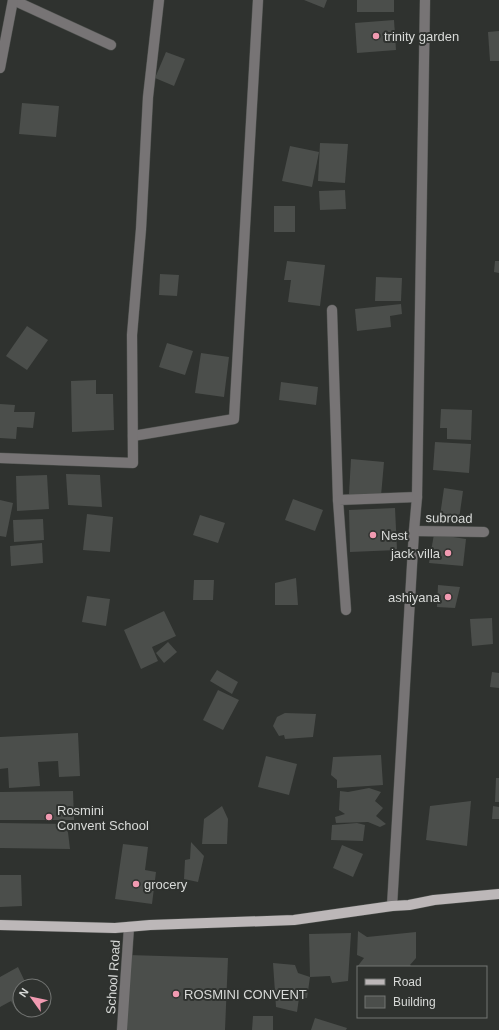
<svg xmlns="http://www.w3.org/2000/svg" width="499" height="1030" font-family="Arial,sans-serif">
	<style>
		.building { fill: #4b4e4b }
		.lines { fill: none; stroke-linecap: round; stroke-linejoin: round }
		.minor-casing { stroke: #4d504d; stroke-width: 11 }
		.major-casing { stroke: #4d504d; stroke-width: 11 }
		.minor { stroke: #777475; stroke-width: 10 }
		.major { stroke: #bcb7b8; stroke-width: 10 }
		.poi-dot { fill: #f19ab1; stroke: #2f322f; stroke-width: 1.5 }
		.labels { text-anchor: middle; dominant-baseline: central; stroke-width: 4; stroke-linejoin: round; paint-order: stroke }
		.poi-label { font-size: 13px; fill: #d8dad8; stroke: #2f322f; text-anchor: start }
		.street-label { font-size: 13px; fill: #d8dad8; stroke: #2f322f }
	</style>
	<rect width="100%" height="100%" fill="#2f322f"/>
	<g class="building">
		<path d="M304 0H327L324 8Z"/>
		<rect x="357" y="0" width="37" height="12"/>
		<path d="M394 20 396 50 357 53 355 23Z"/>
		<path d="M499 31V61H490L488 32Z"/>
		<path d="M166 52 185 59 174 86 155 78Z"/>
		<path d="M22 103 59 106 56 137 19 134Z"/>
		<path d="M320 143 348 144 345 183 318 181Z"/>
		<path d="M290 146 319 152 312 187 282 181Z"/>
		<path d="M345 190 346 209 320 210 319 191Z"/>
		<rect x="274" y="206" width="21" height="26"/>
		<path d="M287 261 325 265 320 306 288 302 291 280H284Z"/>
		<path d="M495 261H499V273L494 272Z"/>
		<path d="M160 274 179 275 177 296 159 295Z"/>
		<path d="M376 277 402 278 401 301H375Z"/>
		<path d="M401 304 402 314 390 316 391 327 357 331 355 309Z"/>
		<path d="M27 326 48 340 27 370 6 356Z"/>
		<path d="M167 343 193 351 185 375 159 367Z"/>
		<path d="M201 353 229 357 224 397 195 393Z"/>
		<path d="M96 380V394H113L114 430 72 432 71 381Z"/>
		<path d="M281 382 318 387 316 405 279 400Z"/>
		<path d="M0 404 15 405 14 412H35L33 428 17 427 16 439 0 438Z"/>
		<path d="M441 409 472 410 471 440 447 439V428H440Z"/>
		<path d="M435 442 471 444 469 473 433 470Z"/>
		<path d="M351 459 384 462 381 496 349 494Z"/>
		<path d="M66 474 100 475 102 507 68 505Z"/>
		<path d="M47 475 49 509 17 511 16 476Z"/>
		<path d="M444 488 463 491 459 519 440 516Z"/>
		<path d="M293 499 323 510 315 531 285 520Z"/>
		<path d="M0 500 13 503 6 537 0 536Z"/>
		<path d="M395 508 397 550 350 552 349 510Z"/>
		<path d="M87 514 113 517 110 552 83 550Z"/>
		<path d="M200 515 225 523 218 543 193 535Z"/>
		<path d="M43 519 44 540 14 542 13 520Z"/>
		<path d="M434 534 466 539 463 566 429 563Z"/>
		<path d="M42 543 43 563 11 566 10 546Z"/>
		<path d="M296 578 298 605H275V583Z"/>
		<path d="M194 580H214L213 600H193Z"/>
		<path d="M438 585 460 587 455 608 437 607Z"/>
		<path d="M87 596 110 599 106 626 82 622Z"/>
		<path d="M164 611 176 636 152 647 158 661 141 669 124 630Z"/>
		<path d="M492 618 493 644 472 646 470 619Z"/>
		<path d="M168 642 177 652 164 663 156 653Z"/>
		<path d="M217 670 238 682 232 694 210 681Z"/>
		<path d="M492 672 499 673V688L490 687Z"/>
		<path d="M218 690 239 700 223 730 203 720Z"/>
		<path d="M285 713 316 714 313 737 285 739 284 735 279 736 273 726 277 717Z"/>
		<path d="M78 733 80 776 59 777 58 761 38 762 40 786 9 788 8 768 0 769V737Z"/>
		<path d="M381 755 383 785 337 788V780L331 775 333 757Z"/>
		<path d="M266 756 297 764 289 795 258 787Z"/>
		<path d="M496 778H499V802H495Z"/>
		<path d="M369 788 381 792 375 801 383 808 376 816 386 824 380 827 368 822 336 823 335 817 345 814 339 810 340 791 348 792Z"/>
		<path d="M73 791 74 820H0V792Z"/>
		<path d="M471 801 467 846 426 840 430 806Z"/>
		<path d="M222 806 228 819 227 844H202L204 819Z"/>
		<path d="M493 806 499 807V819H492Z"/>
		<path d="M0 823 67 824 70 849 0 848Z"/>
		<path d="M357 823 365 825 363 841 331 840 332 825Z"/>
		<path d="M191 842 204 856 198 882 184 879 185 860 190 859Z"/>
		<path d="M123 844 148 847 145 870 156 872 152 904 115 899Z"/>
		<path d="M342 845 363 854 353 877 333 868Z"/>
		<path d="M0 875H21L22 906 0 907Z"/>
		<path d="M358 931 367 937 416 932V958L410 965 412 967H357L364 958 357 955Z"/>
		<path d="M351 933 348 981 332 983 330 976 310 977 309 934Z"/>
		<path d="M128 955 228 958 225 1030H125Z"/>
		<path d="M273 963 295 965 298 973 310 977 307 998H299L297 1012 276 1007Z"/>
		<path d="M18 967 27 986H20V1009L17 1011 11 1001 0 1007V977Z"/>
		<path d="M253 1016H273V1030H252Z"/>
		<path d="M315 1018 347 1028 346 1030H311Z"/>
	</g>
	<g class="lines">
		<g class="minor-casing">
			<g id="minor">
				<path d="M13 0 111 45"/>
				<path d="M0 68 13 0"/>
				<path d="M332 310 338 500"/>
				<path d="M133 436 234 419 258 0"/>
				<path d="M0 458 133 463 132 335 141 229 148 97 159 0"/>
				<path d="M414 531 484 532"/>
				<path d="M346 610 338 500 417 497"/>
				<path d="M392 906 414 531 417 497 425 0"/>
				<path d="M122 1030 129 927"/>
			</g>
		</g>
		<g class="major-casing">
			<path id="major" d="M0 925 115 928 150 925 294 920 392 906 409 905 434 900 499 894"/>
		</g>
		<use href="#minor" class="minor"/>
		<use href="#major" class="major"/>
	</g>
	<g class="poi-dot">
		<circle cx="376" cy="36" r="4"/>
		<circle cx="373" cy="535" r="4"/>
		<circle cx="448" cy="553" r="4"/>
		<circle cx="448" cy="597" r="4"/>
		<circle cx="49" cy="817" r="4"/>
		<circle cx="136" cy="884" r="4"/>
		<circle cx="176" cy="994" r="4"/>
	</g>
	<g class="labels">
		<g class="poi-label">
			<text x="384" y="36">trinity garden</text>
			<text x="381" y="535">Nest</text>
			<text x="440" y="553" text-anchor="end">jack villa</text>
			<text x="440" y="597" text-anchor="end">ashiyana</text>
			<text x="57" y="810">Rosmini<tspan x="57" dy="15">Convent School</tspan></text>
			<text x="144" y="884">grocery</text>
			<text x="184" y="994">ROSMINI CONVENT</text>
		</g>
		<g class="street-label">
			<text transform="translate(449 518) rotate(1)">subroad</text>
			<text transform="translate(113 977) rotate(-86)">School Road</text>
		</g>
	</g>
	<rect x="357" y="966" width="130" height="52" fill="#2f322f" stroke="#737573"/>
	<rect x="365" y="979" width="20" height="6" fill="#bcb7b8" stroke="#737573"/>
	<text x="393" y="986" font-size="12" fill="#d8dad8">Road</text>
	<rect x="365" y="996" width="20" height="12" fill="#4b4e4b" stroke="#737573"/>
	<text x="393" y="1006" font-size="12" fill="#d8dad8">Building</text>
	<g transform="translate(32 998) rotate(303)"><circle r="19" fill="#2f322f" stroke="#737573"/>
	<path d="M0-3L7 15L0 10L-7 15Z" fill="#f19ab1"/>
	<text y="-6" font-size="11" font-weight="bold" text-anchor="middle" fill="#d8dad8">N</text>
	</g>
</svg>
